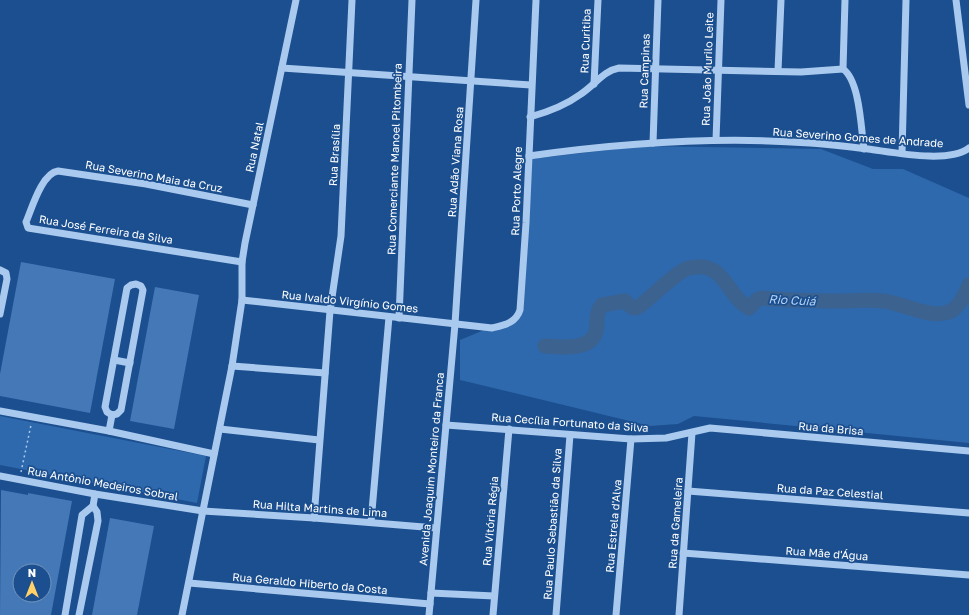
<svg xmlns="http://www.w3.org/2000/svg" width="969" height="615" font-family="'Golos Text',sans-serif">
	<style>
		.green { fill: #2e69ad }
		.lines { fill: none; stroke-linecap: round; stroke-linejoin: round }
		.river { stroke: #3c6290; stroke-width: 15 }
		.building { fill: #4478b7; fill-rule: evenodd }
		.path { stroke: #a9c9ee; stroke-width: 1.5; stroke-dasharray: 2 3; stroke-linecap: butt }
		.minor { stroke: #a9c9ee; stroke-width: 7 }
		.labels { text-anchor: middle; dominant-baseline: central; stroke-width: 3.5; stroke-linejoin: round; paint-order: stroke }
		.street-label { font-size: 11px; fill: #fff; stroke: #1b4f8f }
		.water-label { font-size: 12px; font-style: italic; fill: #b5d3f5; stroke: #1b4f8f }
	</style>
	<rect width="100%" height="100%" fill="#1b4f8f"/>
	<g class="green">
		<path d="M642 146 821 149 873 169H903L969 198V443L694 416 678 424 650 426 460 380V340L518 316 531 159Z"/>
		<path d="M0 416 206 456 197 503 0 465Z"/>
	</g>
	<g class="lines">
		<path class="river" d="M545 346C560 347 592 351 596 331 598 321 595 313 602 305L625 301C628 304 631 308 635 308 642 308 674 272 689 268 725 259 726 296 749 308L758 299 763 298C790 301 816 301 843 301 856 301 870 299 883 301 903 303 929 319 949 312 959 308 965 295 969 285"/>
	</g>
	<g class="building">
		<path d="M21 262 115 279 90 413 0 396V374Z"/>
		<path d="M155 287 199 295 174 429 130 421Z"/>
		<path d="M1 490 28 495V493L72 501 51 615H0ZM20 571H44V595H20Z"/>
		<path d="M110 518 154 526 137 615H92Z"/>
	</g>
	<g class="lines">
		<path class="path" d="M21 472 31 425"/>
		<g class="minor">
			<path d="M845 0 843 69C860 81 861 129 864 149"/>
			<path d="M956 0 969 105"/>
			<path d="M282 68 531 85"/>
			<path d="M778 71 781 0"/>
			<path d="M594 84 598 0"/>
			<path d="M530 117C548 112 566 105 581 94 595 85 603 71 619 68L801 72 843 69"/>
			<path d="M716 140 721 0"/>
			<path d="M653 143 658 0"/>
			<path d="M902 153 906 0"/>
			<path d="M529 156C622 143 716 136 810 143 829 144 848 147 868 149 892 152 949 164 969 148"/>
			<path d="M242 262 28 228 26 222C32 208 42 173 58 171L146 184 253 205"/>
			<path d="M0 270 6 273 7 279 0 314"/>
			<path d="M136 284 141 286 143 290 121 410 117 414 112 415 107 412 105 407 127 288 131 285Z"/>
			<path d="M242 300 492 328C504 325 516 323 520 310L526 223 536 0"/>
			<path d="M399 318 412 0"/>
			<path d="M114 360 130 363"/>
			<path d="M232 366 325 373"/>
			<path d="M0 411 109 431 214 454"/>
			<path d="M446 425 631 439 666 438 710 428 969 451"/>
			<path d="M220 429 319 440"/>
			<path d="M109 431 112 415"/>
			<path d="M0 476 95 494 203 511 314 518 436 528"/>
			<path d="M688 491 969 513"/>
			<path d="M314 518 330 311 341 236 352 0"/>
			<path d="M371 522 389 317"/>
			<path d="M683 553 969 575"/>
			<path d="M189 583 430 604"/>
			<path d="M431 593 494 596"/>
			<path d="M65 615 82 515 93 506 95 494"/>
			<path d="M79 615 98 521 97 512 93 506"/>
			<path d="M182 615 232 366 242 300V262L245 243 296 0"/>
			<path d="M429 615 455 324 476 0"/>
			<path d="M493 615 509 429"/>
			<path d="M556 615 570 435"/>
			<path d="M616 615 631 439"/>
			<path d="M679 615 692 433"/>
		</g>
	</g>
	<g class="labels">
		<g class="street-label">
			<text transform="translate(585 41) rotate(-88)">Rua Curitiba</text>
			<text transform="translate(707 69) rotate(-88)">Rua João Murilo Leite</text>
			<text transform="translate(644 71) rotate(-88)">Rua Campinas</text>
			<text transform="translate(858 137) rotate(4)">Rua Severino Gomes de Andrade</text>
			<text transform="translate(254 147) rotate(-78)">Rua Natal</text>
			<text transform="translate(334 155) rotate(-87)">Rua Brasília</text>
			<text transform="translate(394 159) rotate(-88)">Rua Comerciante Manoel Pitombeira</text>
			<text transform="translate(455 162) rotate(-86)">Rua Adão Viana Rosa</text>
			<text transform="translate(154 176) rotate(10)">Rua Severino Maia da Cruz</text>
			<text transform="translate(516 191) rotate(-88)">Rua Porto Alegre</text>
			<text transform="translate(106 229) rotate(9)">Rua José Ferreira da Silva</text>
			<text transform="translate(350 301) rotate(6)">Rua Ivaldo Virgínio Gomes</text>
			<text transform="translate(570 422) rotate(4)">Rua Cecília Fortunato da Silva</text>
			<text transform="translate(831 428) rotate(5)">Rua da Brisa</text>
			<text transform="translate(431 469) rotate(-85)">Avenida Joaquim Monteiro da Franca</text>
			<text transform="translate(103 483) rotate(10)">Rua Antônio Medeiros Sobral</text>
			<text transform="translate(830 491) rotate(4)">Rua da Paz Celestial</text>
			<text transform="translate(320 508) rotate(4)">Rua Hilta Martins de Lima</text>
			<text transform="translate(490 521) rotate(-85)">Rua Vitória Régia</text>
			<text transform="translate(675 523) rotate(-86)">Rua da Gameleira</text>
			<text transform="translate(552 524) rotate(-86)">Rua Paulo Sebastião da Silva</text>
			<text transform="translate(613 526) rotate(-85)">Rua Estrela d'Alva</text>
			<text transform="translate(827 553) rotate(4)">Rua Mãe d'Água</text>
			<text transform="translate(310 583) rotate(5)">Rua Geraldo Hiberto da Costa</text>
		</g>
		<g class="water-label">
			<text transform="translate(792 300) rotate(3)">Rio Cuiá</text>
		</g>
	</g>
	<g transform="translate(32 583)"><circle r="19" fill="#1b4f8f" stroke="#7695bc"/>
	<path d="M0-3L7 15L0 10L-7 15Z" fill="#ffd166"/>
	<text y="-6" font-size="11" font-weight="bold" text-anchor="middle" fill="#ffffff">N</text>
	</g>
</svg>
